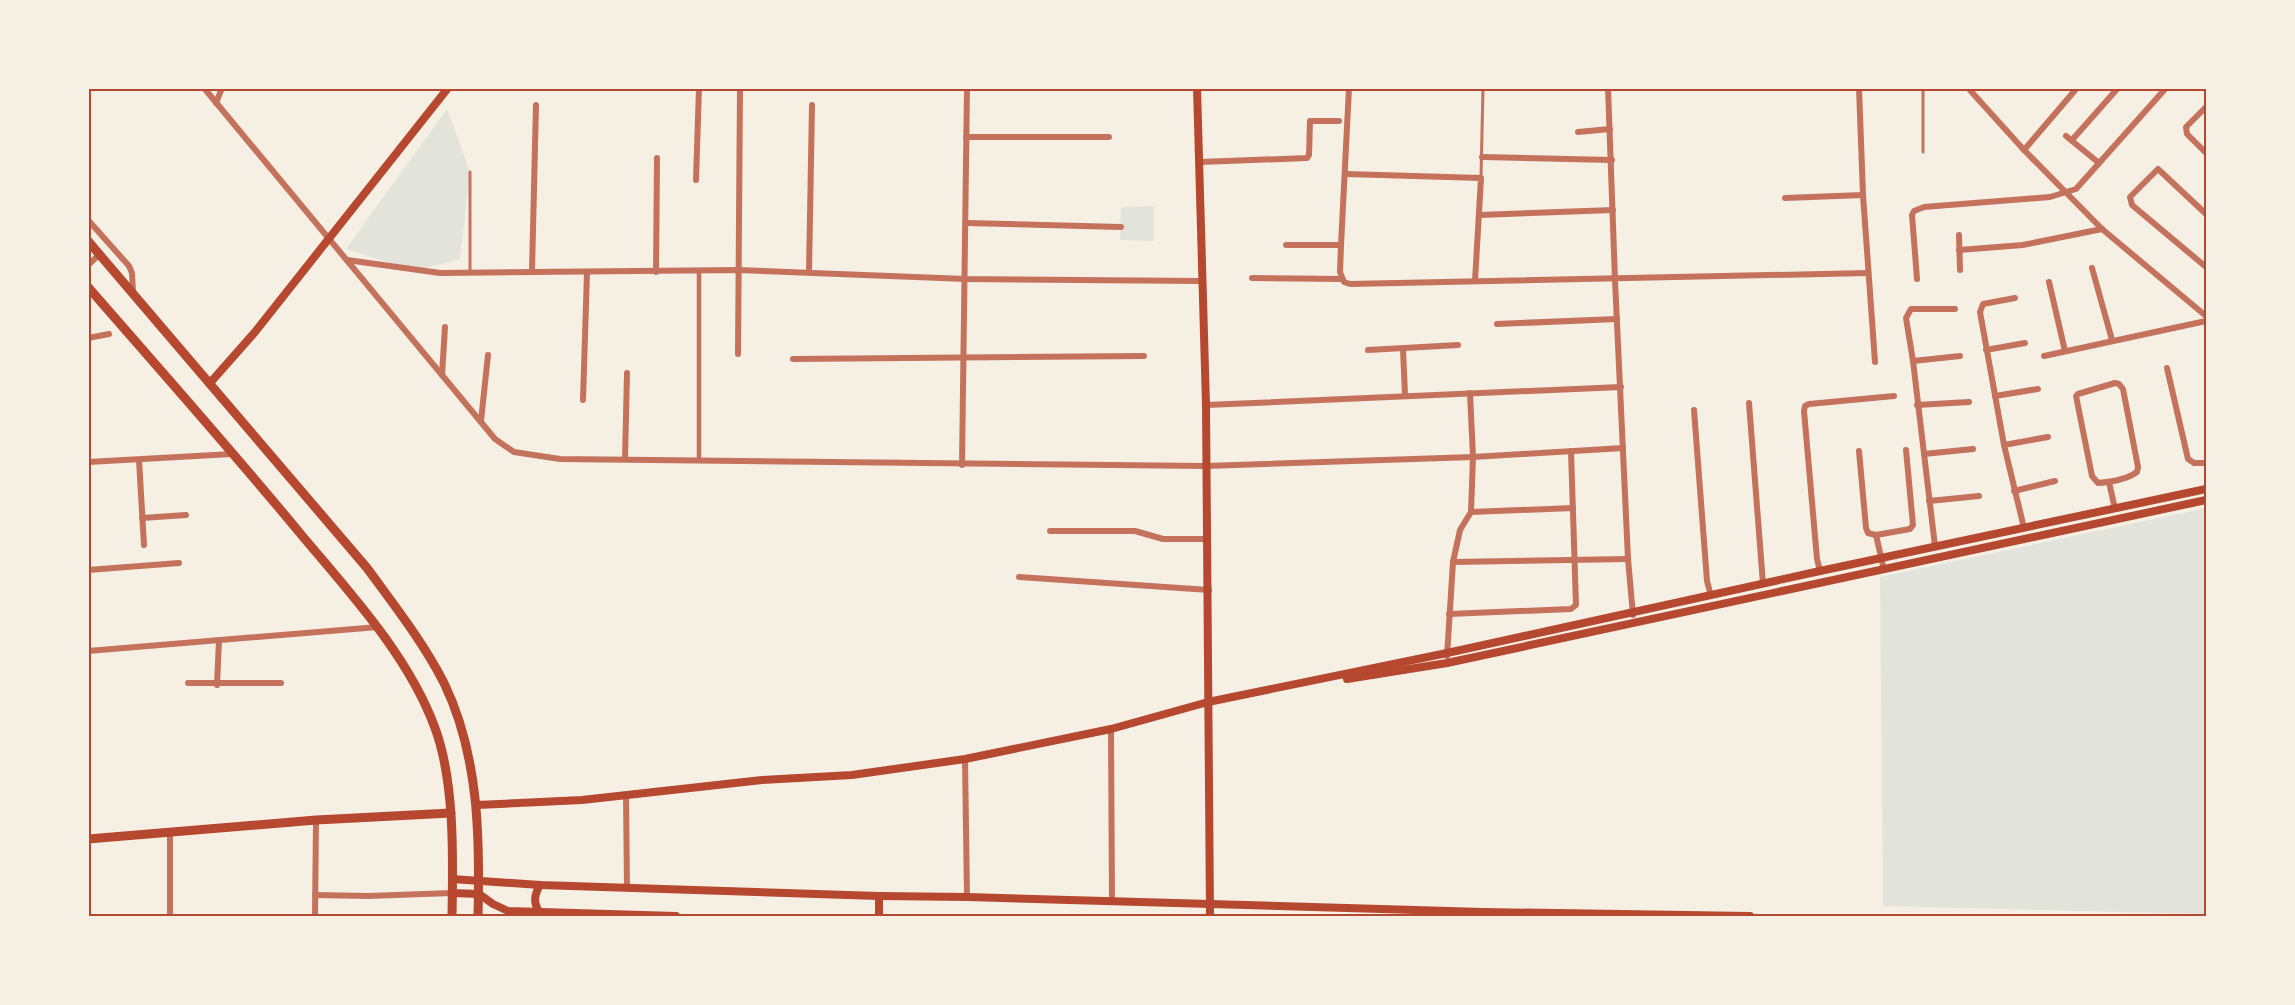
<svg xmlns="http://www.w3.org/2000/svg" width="2295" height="1005" font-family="'IBM Plex Sans',sans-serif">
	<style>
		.green { fill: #e2e4dc }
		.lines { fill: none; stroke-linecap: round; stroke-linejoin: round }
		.service { stroke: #c5725c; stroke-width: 3 }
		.pedestrian { stroke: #c5725c; stroke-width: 4.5 }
		.minor { stroke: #c5725c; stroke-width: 6 }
		.secondary { stroke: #b5482f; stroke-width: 8 }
		.primary { stroke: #b5482f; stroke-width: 9 }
		.neatline { fill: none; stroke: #b5482f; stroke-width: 2 }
	</style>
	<rect width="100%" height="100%" fill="#f6efe4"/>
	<g class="green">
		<path d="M447 109 470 172 460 259 415 271 346 249Z"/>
		<path d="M1154 206V241L1120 240 1121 207Z"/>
		<path d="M2206 508V914L1883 906 1880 577Z"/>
	</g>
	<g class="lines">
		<g class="service">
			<path d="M1923 88V152"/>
			<path d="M1481 177 1483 88"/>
			<path d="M470 273V172"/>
		</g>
		<path class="pedestrian" d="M699 271V460"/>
		<g class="minor">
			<path d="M204 88 495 439 514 452 560 459 1206 466 1473 457 1623 448"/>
			<path d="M1349 88 1341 245 1340 272 1344 282 1350 284 1868 273"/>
			<path d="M1608 88 1615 280 1628 559 1633 615"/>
			<path d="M1859 88 1863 195 1875 362"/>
			<path d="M1968 88 2024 150 2102 229 2206 316"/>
			<path d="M2205 88 2206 90"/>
			<path d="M216 103 222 88"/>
			<path d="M2206 107 2186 127 2187 134 2206 153"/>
			<path d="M1578 132 1610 129"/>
			<path d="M2066 136 2099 163"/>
			<path d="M966 137H1109"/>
			<path d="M2072 140 2118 88"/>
			<path d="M2024 150 2077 88"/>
			<path d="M1482 157 1612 160"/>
			<path d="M1200 162 1307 158 1309 155 1310 121H1339"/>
			<path d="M1346 174 1481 178 1475 281"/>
			<path d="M696 180 699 88"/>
			<path d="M1785 198 1863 195"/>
			<path d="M2206 214 2158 169 2130 197 2132 205 2206 267"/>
			<path d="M1479 215 1613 210"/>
			<path d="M88 220 129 266 132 273 133 293"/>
			<path d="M966 223 1121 227"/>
			<path d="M1959 235 1960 270"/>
			<path d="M1286 245H1341"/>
			<path d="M1959 250 2023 245 2102 229"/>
			<path d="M347 260 440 273 738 270 966 279 1201 281"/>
			<path d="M88 265 100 254"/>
			<path d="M2092 268 2112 340"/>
			<path d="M532 271 536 105"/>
			<path d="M656 272 657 158"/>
			<path d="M809 272 812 105"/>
			<path d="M1252 278 1341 279"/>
			<path d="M1917 279 1912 215 1914 211 1924 207 2050 197 2076 189 2166 88"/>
			<path d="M2049 282 2065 351"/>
			<path d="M2015 298 1983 304 1980 312 2004 445 2024 528"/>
			<path d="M1497 324 1617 319"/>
			<path d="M88 338 109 334"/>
			<path d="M1403 349 1405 395"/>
			<path d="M1368 350 1458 345"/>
			<path d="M1986 350 2025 343"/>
			<path d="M738 354 740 88"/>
			<path d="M2044 356 2206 321"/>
			<path d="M793 359 1144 356"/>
			<path d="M1913 361 1960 356"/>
			<path d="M2167 368 2188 459 2194 463H2206"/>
			<path d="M442 375 445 327"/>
			<path d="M2115 383 2119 384 2123 389 2138 467 2137 472C2126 480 2111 482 2098 483L2092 476 2076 396 2078 394Z"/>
			<path d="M1995 396 2038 389"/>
			<path d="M583 400 587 272"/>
			<path d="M1749 403 1763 584"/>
			<path d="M1206 405 1621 387"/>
			<path d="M1917 405 1969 402"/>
			<path d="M1694 410 1707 581 1711 596"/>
			<path d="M481 421 488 355"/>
			<path d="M2004 445 2048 437"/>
			<path d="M1859 451 1866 528 1868 533 1876 535 1910 529 1913 525 1906 450"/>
			<path d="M1924 454 1973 449"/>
			<path d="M625 459 627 373"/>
			<path d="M139 460 144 545"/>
			<path d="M88 462 232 454"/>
			<path d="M962 465 967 88"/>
			<path d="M2109 482 2115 509"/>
			<path d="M2014 491 2055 481"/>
			<path d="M1929 501 1979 496"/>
			<path d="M1471 512 1573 508"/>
			<path d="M142 518 186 515"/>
			<path d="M1050 531H1135L1163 539H1207"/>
			<path d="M1876 535 1884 570"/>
			<path d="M1935 546 1913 361 1906 318 1911 309H1955"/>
			<path d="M1453 562 1628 559"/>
			<path d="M88 570 179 563"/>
			<path d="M1820 571 1817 559 1804 411 1805 406 1809 404 1894 396"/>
			<path d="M1019 577 1209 590"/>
			<path d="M1449 614 1571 609 1576 605 1571 451"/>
			<path d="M88 651 378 627"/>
			<path d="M1447 656 1453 562 1460 530 1471 512 1473 457 1470 393"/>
			<path d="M188 683H281"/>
			<path d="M217 685 219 640"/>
			<path d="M1111 729 1112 902"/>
			<path d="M965 759 967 897"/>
			<path d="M626 796 627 888"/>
			<path d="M170 833V916"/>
			<path d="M315 895 368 896 452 893"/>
			<path d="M315 916 316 820"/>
		</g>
		<g class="secondary">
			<path d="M1197 88 1206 405 1210 916"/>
			<path d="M210 383 255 332 448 88"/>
			<path d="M1347 679 1447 663 2206 500"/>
			<path d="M477 805 582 800 762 780 852 775 965 759 1111 729 1208 702 1447 653 1820 571 2206 489"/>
			<path d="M452 879 540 885 879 896 967 897 1483 912 1750 916"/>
			<path d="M452 893 479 894 493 904 508 911 676 916"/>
			<path d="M540 913C533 903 534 895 540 885"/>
			<path d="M879 916V896"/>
		</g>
		<g class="primary">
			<path d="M88 241 367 568C394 605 423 642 444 683 479 755 480 838 478 916"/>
			<path d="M88 287C161 371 234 453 304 538 352 595 409 657 435 728 455 782 453 859 452 916"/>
			<path d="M88 839 316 820 451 813"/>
		</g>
	</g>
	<rect width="2295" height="1005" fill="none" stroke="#f6efe4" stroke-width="180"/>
	<rect x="90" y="90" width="2115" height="825" class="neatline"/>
</svg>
